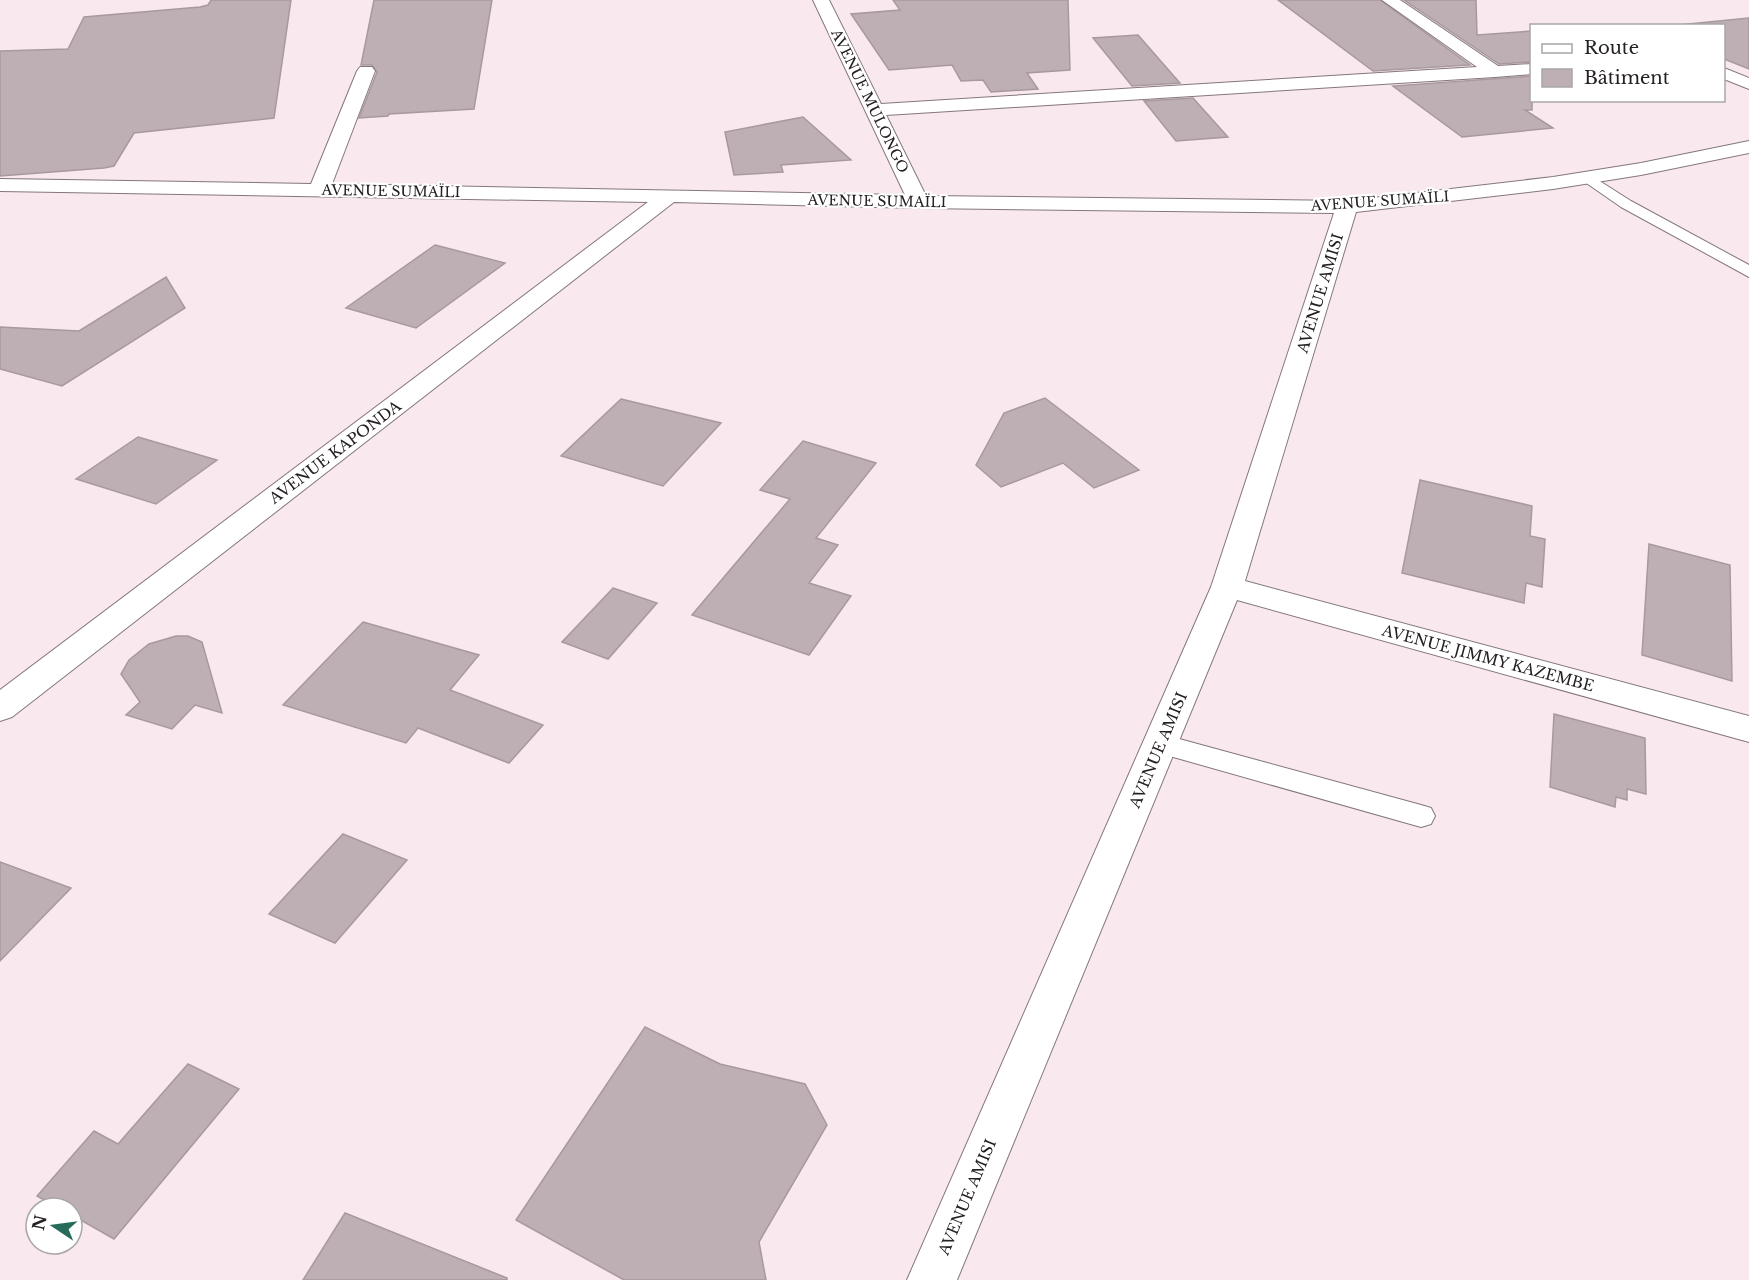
<svg xmlns="http://www.w3.org/2000/svg" width="1749" height="1280" font-family="'Libre Baskerville',serif">
	<style>
		.building { fill: #beafb4; stroke: #a7999e; stroke-width: 1.5 }
		.lines { fill: none; stroke-linecap: round; stroke-linejoin: round }
		.service-casing { stroke: #84777b; stroke-width: 2 }
		.minor-casing { stroke: #84777b; stroke-width: 2 }
		.service { fill: #fff; fill-rule: evenodd }
		.minor { fill: #fff; fill-rule: evenodd }
		.labels { text-anchor: middle; dominant-baseline: central; stroke-width: 4.5; stroke-linejoin: round; paint-order: stroke }
		.far-street-label { font-size: 14px; fill: #252022; stroke: #fff }
		.street-label { font-size: 15px; fill: #252022; stroke: #fff }
	</style>
	<rect width="100%" height="100%" fill="#f9e9ee"/>
	<g class="building">
		<path d="M211 0H291L274 118 134 133 114 166 104 168 0 176V51L68 49 84 17 200 7 208 5Z"/>
		<path d="M374 0H492L474 109 389 114 388 116 359 118 377 72 372 65H361Z"/>
		<path d="M893 0H1068L1070 70 1027 73 1038 89 991 92 983 80 961 81 952 65 889 70 851 14 900 10Z"/>
		<path d="M1278 0H1380L1470 65 1373 71Z"/>
		<path d="M1404 0H1476L1477 35 1532 31V62L1499 64Z"/>
		<path d="M1749 18V69L1724 59V26H1668Z"/>
		<path d="M1138 35 1180 83 1132 86 1093 38Z"/>
		<path d="M1532 76V110H1525L1553 128 1462 137 1393 86Z"/>
		<path d="M1193 98 1228 137 1176 141 1144 101Z"/>
		<path d="M803 117 851 160 781 165 783 172 734 175 725 132Z"/>
		<path d="M435 245 505 263 416 328 346 308Z"/>
		<path d="M166 277 185 308 62 386 0 369V327L79 331Z"/>
		<path d="M1045 398 1139 470 1094 488 1063 463 1001 487 976 465 1004 413Z"/>
		<path d="M621 399 721 423 663 486 561 456Z"/>
		<path d="M138 437 217 460 156 504 76 479Z"/>
		<path d="M803 441 876 463 816 538 838 545 809 583 851 596 809 655 692 615 790 499 760 490Z"/>
		<path d="M1420 480 1532 506 1530 536 1545 539 1542 587 1526 583 1524 603 1402 573Z"/>
		<path d="M1649 544 1730 565 1732 681 1642 655Z"/>
		<path d="M613 588 657 603 608 659 562 642Z"/>
		<path d="M363 622 479 655 450 690 543 725 509 763 418 728 406 743 283 705Z"/>
		<path d="M176 636H188L202 642 222 713 195 705 172 729 126 715 140 702 121 674 129 660 149 644Z"/>
		<path d="M1554 714 1645 738 1646 794 1627 789V800L1616 797 1615 807 1550 787Z"/>
		<path d="M343 834 407 860 335 943 269 914Z"/>
		<path d="M0 862 71 888 0 961Z"/>
		<path d="M645 1027 720 1064 805 1084 827 1125 759 1242 766 1280H624L516 1220Z"/>
		<path d="M188 1064 239 1089 114 1239 72 1215V1208H59L37 1196 94 1131 118 1144Z"/>
		<path d="M345 1213 507 1278V1280H303Z"/>
	</g>
	<g class="lines">
		<g class="service-casing">
			<g id="service">
				<path d="M1587 173 1631 201 1749 265V277L1621 207 1582 180 1580 177 1582 174Z"/>
				<path d="M1161 734 1421 805 1431 808 1435 816 1431 824 1421 827 1152 751 1148 744 1152 737Z"/>
			</g>
		</g>
		<g class="minor-casing">
			<g id="minor">
				<path d="M813 0H829L881 104 1477 67 1382 0H1400L1498 66 1532 64V74L1495 77 886 115 926 196 1347 201 1553 177 1641 163 1749 141V153L1641 175 1553 189 1356 212 1245 581 1749 716V742L1237 600 957 1280H907L1211 587 1334 213 919 208 674 202 12 717 0 721V690L648 202 0 191V179L311 184 357 71 360 67H372L375 71 332 184 905 195Z"/>
				<path d="M1724 68 1749 78V89L1724 79Z"/>
			</g>
		</g>
		<use href="#service" class="service"/>
		<use href="#minor" class="minor"/>
	</g>
	<g class="labels">
		<g class="far-street-label">
			<text transform="translate(870 101) rotate(64)">AVENUE MULONGO</text>
			<text transform="translate(391 191) rotate(1)">AVENUE SUMAÏLI</text>
			<text transform="translate(877 201) rotate(1)">AVENUE SUMAÏLI</text>
			<text transform="translate(1380 201) rotate(-4)">AVENUE SUMAÏLI</text>
		</g>
		<g class="street-label">
			<text transform="translate(1320 293) rotate(-73)">AVENUE AMISI</text>
			<text transform="translate(335 452) rotate(-37)">AVENUE KAPONDA</text>
			<text transform="translate(1488 658) rotate(15)">AVENUE JIMMY KAZEMBE</text>
			<text transform="translate(1158 750) rotate(-67)">AVENUE AMISI</text>
			<text transform="translate(967 1197) rotate(-67)">AVENUE AMISI</text>
		</g>
	</g>
	<rect x="1530" y="24" width="195" height="78" fill="#ffffff" stroke="#a8a6a7" stroke-width="1.5"/>
	<rect x="1542" y="44" width="30" height="9" fill="#ffffff" stroke="#a8a6a7" stroke-width="1.5"/>
	<text x="1584" y="54" font-size="18" fill="#252022">Route</text>
	<rect x="1542" y="69" width="30" height="18" fill="#beafb4" stroke="#a8a6a7" stroke-width="1.5"/>
	<text x="1584" y="84" font-size="18" fill="#252022">Bâtiment</text>
	<g transform="translate(54 1226) rotate(283)"><circle r="28" fill="#ffffff" stroke="#a8a6a7" stroke-width="1.5"/>
	<path d="M0-4.5L10 22L0 15L-10 22Z" fill="#296b5b"/>
	<text y="-9" font-size="16" font-weight="bold" text-anchor="middle" fill="#252022">N</text>
	</g>
</svg>
